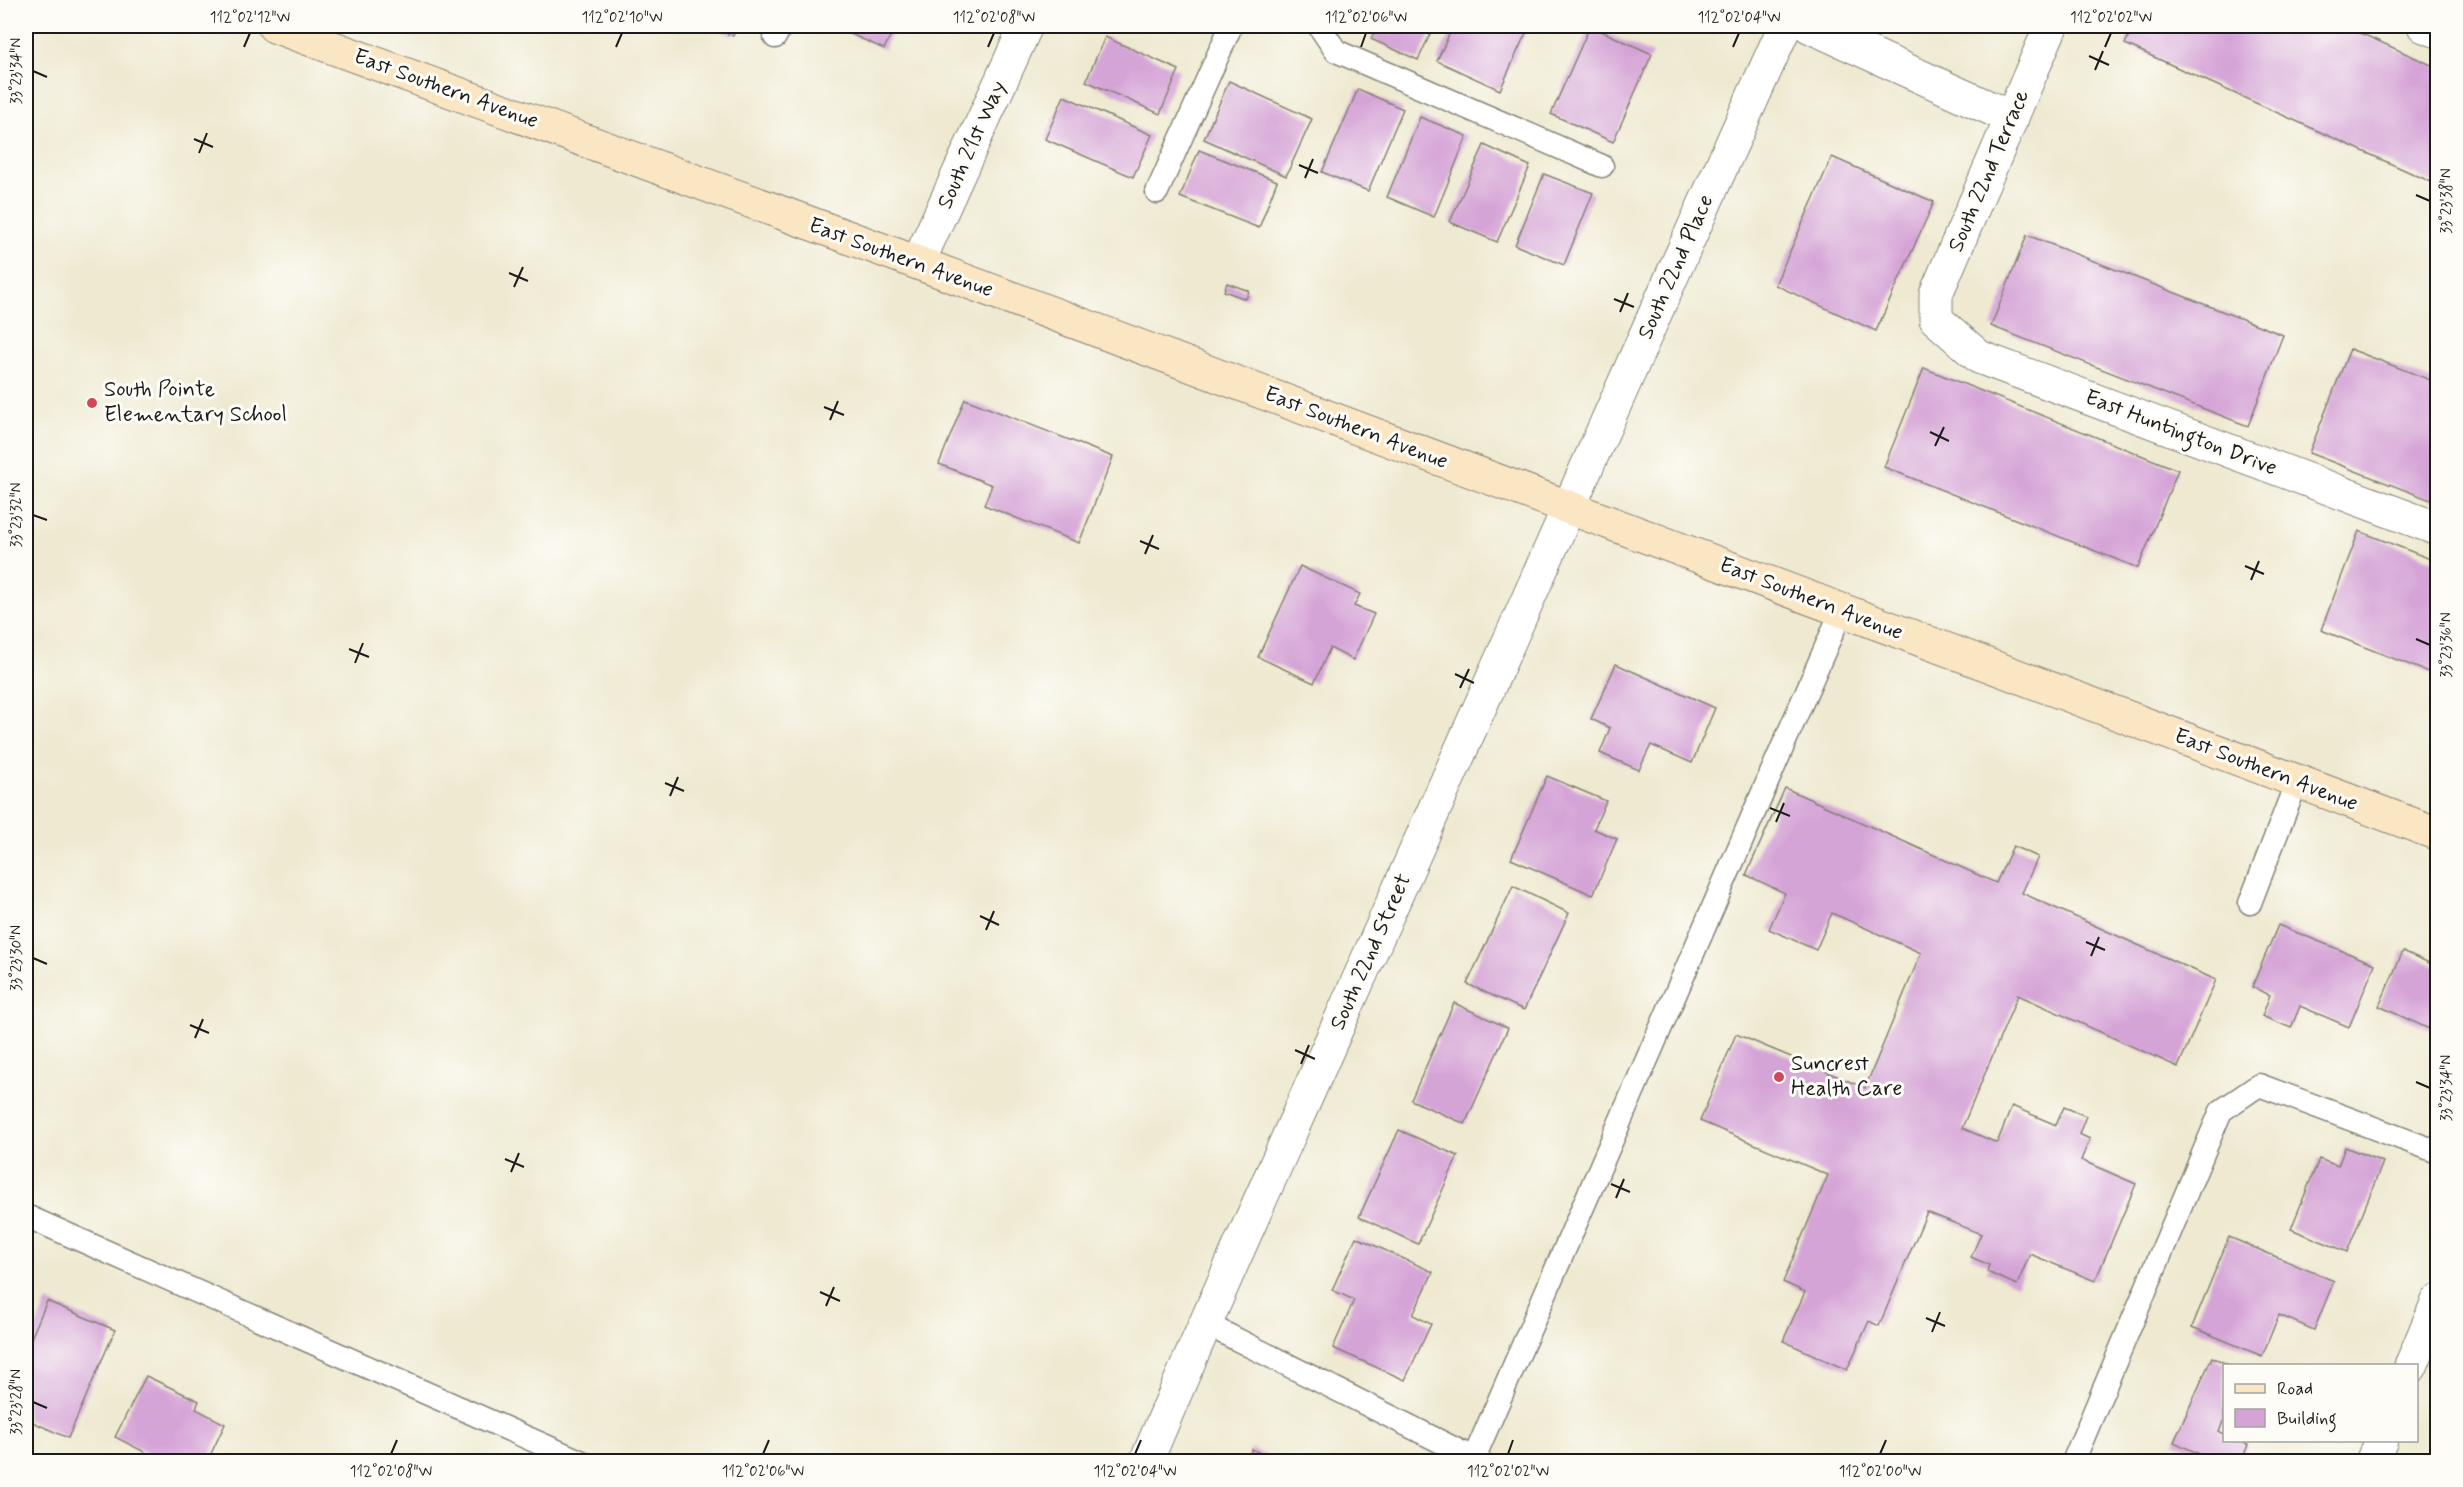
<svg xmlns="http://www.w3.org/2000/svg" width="2463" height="1487" font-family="Mynerve,sans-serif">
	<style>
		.building { fill: #d5a4d7 }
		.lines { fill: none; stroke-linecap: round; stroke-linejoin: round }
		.lane-casing { stroke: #858276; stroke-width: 25 }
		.street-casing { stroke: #858276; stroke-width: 35 }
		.secondary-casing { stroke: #858276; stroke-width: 35 }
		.lane { stroke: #fff; stroke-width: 22 }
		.street { stroke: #fff; stroke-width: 33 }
		.secondary { stroke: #fbe6c4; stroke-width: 33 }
		.ticks { fill: none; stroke: #1c1c1c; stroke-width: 2 }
		.poi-dot { fill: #d1495b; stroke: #fdfcf7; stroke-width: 2 }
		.labels { text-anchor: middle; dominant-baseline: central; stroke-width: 6; stroke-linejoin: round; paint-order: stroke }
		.street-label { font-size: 22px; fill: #1c1c1c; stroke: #fdfcf7 }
		.poi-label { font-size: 22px; fill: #1c1c1c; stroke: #fdfcf7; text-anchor: start }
		.neatline { fill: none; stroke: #1c1c1c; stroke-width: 2 }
		.ticks-label { font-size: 15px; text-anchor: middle; fill: #1c1c1c }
	</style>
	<rect width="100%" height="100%" fill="#fdfcf7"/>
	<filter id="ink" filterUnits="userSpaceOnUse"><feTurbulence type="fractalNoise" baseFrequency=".0167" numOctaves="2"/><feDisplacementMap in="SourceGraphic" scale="12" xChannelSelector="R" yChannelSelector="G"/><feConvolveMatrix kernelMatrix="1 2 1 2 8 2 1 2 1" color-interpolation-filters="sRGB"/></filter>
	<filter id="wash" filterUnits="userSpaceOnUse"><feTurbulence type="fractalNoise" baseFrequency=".008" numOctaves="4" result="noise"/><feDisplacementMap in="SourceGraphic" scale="24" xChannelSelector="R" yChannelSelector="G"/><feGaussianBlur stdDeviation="1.35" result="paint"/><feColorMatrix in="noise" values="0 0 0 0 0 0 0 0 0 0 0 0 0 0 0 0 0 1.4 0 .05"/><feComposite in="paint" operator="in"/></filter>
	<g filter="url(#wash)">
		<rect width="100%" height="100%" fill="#eee9d0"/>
		<g id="blocks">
			<g class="building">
				<path d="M710 26H737L733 36Z"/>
				<path d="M833 26H895L884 49Z"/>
				<path d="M1377 26H1434L1418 60 1371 39Z"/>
				<path d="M1453 26H1529L1500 90 1437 61Z"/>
				<path d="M1590 26 1652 54 1613 142 1551 114Z"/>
				<path d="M2133 26H2345L2438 68V185L2125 44Z"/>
				<path d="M1105 37 1179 70 1160 114 1086 81Z"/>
				<path d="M1229 81 1312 119 1286 176 1204 139Z"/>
				<path d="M1358 89 1403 109 1368 191 1322 172Z"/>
				<path d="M1064 96 1152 135 1133 177 1045 139Z"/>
				<path d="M1420 117 1467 136 1434 217 1387 197Z"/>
				<path d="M1484 145 1530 166 1497 242 1450 222Z"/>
				<path d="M1199 150 1277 181 1259 228 1180 197Z"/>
				<path d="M1832 157 1934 202 1876 331 1775 285Z"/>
				<path d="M1544 174 1593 193 1564 265 1515 245Z"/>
				<path d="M2027 235 2283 335 2248 426 1991 326Z"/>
				<path d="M1227 283 1249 291 1246 299 1224 291Z"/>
				<path d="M2350 349 2438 383V503L2309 453Z"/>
				<path d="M1924 368 2178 470 2138 568 1884 467Z"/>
				<path d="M965 399 1113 457 1079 543 984 505 992 485 939 464Z"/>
				<path d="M2359 531 2438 562V676L2321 630Z"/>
				<path d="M1300 566 1360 594 1354 606 1374 614 1353 660 1330 648 1314 683 1258 657Z"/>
				<path d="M1616 664 1715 708 1692 763 1651 745 1639 770 1600 753 1610 728 1591 719Z"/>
				<path d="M1547 776 1606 801 1594 829 1617 839 1593 895 1511 859Z"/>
				<path d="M1785 788 1996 883 2013 846 2038 857 2022 893 2216 980 2178 1067 2018 995 1962 1128 1997 1143 2012 1106 2056 1125 2064 1107 2086 1116 2079 1134 2090 1139 2081 1160 2136 1184 2095 1281 2030 1254 2017 1285 1987 1272 1989 1265 1971 1257 1981 1234 1927 1212 1879 1326 1869 1321 1847 1370 1783 1341 1805 1292 1783 1282 1828 1175 1700 1121 1736 1034 1865 1088 1921 953 1832 913 1816 950 1769 929 1785 893 1746 875Z"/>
				<path d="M1513 886 1569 913 1524 1010 1467 984Z"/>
				<path d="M2278 925 2375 964 2349 1027 2300 1006 2291 1028 2262 1016 2270 995 2252 987Z"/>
				<path d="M2403 951 2438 967V1033L2379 1006Z"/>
				<path d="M1454 1003 1508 1028 1465 1124 1411 1100Z"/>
				<path d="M1399 1130 1458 1156 1418 1244 1359 1217Z"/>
				<path d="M2345 1147 2383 1162 2347 1252 2291 1229 2319 1159 2338 1166Z"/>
				<path d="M1356 1237 1433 1272 1413 1315 1431 1324 1405 1380 1333 1348 1354 1300 1332 1290Z"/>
				<path d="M2229 1237 2334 1281 2314 1330 2279 1315 2262 1356 2192 1327Z"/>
				<path d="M47 1301 115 1330 68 1438 26 1419V1350Z"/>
				<path d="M2212 1357 2231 1366H2224V1420L2219 1431 2224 1434V1440H2239L2248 1445 2241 1462H2216L2174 1442Z"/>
				<path d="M146 1376 199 1401 196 1409 225 1424 207 1462H164L115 1437Z"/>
				<path d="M1252 1449 1279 1462H1246Z"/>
			</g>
		</g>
	</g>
	<g filter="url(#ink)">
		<use href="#blocks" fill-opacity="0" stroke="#858276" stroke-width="1.5"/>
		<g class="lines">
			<g class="lane-casing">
				<g id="lane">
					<path d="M1319 26 1336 51 1602 166"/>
					<path d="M775 37 781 26"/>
					<path d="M1157 192 1231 26"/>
					<path d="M2250 903 2297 781"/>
					<path d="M26 1216 582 1462"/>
					<path d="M1204 1323 1481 1462"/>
					<path d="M1474 1458 1842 610"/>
					<path d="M2073 1462 2221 1111 2259 1085 2438 1152"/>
				</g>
			</g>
			<g class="street-casing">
				<g id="street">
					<path d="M1809 26 2012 118"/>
					<path d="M2051 26 1936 294V319L1979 357 2438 529"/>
					<path d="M2424 26 2438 31"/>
					<path d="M918 263 1026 26"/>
					<path d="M2411 1366 2438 1301"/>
					<path d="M1146 1462C1212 1304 1284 1148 1353 992 1496 669 1639 347 1785 26"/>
					<path d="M2372 1462 2381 1440"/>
				</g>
			</g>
			<g class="secondary-casing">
				<path id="secondary" d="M274 26 918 263 2438 834"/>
			</g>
			<use href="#lane" class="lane"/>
			<use href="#street" class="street"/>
			<use href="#secondary" class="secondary"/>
		</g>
	</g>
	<path class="ticks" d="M244 47 250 33M616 47 622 33M988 47 994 33M1361 47 1366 33M1733 47 1739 33M2105 47 2111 33M2089 56 2109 65M2095 70 2103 51M33 71 47 77M194 139 213 147M199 153 207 133M1299 165 1318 173M1305 178 1313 159M2416 195 2430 201M509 273 528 281M514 287 523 267M1614 299 1634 307M1620 312 1628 293M824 407 844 415M830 420 838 401M1930 432 1949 441M1935 446 1944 427M33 515 47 520M1140 541 1159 549M1145 554 1153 535M2245 566 2264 574M2251 580 2259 561M2416 639 2430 645M349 649 369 657M355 663 363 643M1455 674 1474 683M1460 688 1469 669M665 783 684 791M670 796 678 777M1770 808 1790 816M1776 822 1784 803M980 916 999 925M986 930 994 911M2086 942 2105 950M2091 956 2099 937M33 958 47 964M190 1025 209 1033M195 1038 203 1019M1295 1050 1315 1059M1301 1064 1309 1045M2416 1082 2430 1088M505 1159 524 1167M511 1172 519 1153M1611 1184 1630 1192M1616 1198 1624 1179M820 1292 840 1301M826 1306 834 1287M1926 1318 1945 1326M1932 1332 1940 1312M33 1402 47 1408M391 1454 397 1440M763 1454 769 1440M1135 1454 1141 1440M1508 1454 1513 1440M1880 1454 1886 1440"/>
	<g class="poi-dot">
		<circle cx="92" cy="403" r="6"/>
		<circle cx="1779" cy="1077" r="6"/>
	</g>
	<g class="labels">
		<g class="street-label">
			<text transform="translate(446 89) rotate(20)">East Southern Avenue</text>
			<text transform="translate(972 145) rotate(-66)">South 21st Way</text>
			<text transform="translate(1989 171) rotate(-67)">South 22nd Terrace</text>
			<text transform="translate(901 258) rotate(20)">East Southern Avenue</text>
			<text transform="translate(1676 267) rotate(-66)">South 22nd Place</text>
			<text transform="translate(1356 428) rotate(21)">East Southern Avenue</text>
			<text transform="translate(2181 433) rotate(21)">East Huntington Drive</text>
			<text transform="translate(1811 599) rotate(21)">East Southern Avenue</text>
			<text transform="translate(2266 770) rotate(21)">East Southern Avenue</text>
			<text transform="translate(1371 952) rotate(-66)">South 22nd Street</text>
		</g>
		<g class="poi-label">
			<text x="104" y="390">South Pointe<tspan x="104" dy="25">Elementary School</tspan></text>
			<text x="1791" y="1064">Suncrest<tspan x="1791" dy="25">Health Care</tspan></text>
		</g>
	</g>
	<rect width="2463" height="1487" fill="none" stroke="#fdfcf7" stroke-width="66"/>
	<rect x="2223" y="1364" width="195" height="78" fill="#fdfcf7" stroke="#a3a29f" stroke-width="1.5"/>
	<rect x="2235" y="1384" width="30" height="9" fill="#fbe6c4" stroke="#a3a29f" stroke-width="1.5"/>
	<text x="2277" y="1394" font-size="18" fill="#1c1c1c">Road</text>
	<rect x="2235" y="1409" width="30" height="18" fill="#d5a4d7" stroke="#a3a29f" stroke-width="1.5"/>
	<text x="2277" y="1424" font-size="18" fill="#1c1c1c">Building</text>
	<rect x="33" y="33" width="2397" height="1421" class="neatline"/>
	<g class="ticks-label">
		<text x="250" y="22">112°02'12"W</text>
		<text x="622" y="22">112°02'10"W</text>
		<text x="994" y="22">112°02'08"W</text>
		<text x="1366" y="22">112°02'06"W</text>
		<text x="1739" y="22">112°02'04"W</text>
		<text x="2111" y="22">112°02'02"W</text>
		<text transform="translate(16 71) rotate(-90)" y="5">33°23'34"N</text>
		<text transform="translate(2446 201) rotate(-90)" y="5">33°23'38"N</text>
		<text transform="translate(16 515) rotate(-90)" y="5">33°23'32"N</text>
		<text transform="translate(2446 645) rotate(-90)" y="5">33°23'36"N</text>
		<text transform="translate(16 958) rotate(-90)" y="5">33°23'30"N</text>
		<text transform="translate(2446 1088) rotate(-90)" y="5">33°23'34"N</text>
		<text transform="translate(16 1402) rotate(-90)" y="5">33°23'28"N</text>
		<text x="391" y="1476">112°02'08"W</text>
		<text x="763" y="1476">112°02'06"W</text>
		<text x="1135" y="1476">112°02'04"W</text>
		<text x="1508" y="1476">112°02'02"W</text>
		<text x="1880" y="1476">112°02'00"W</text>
	</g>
</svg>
